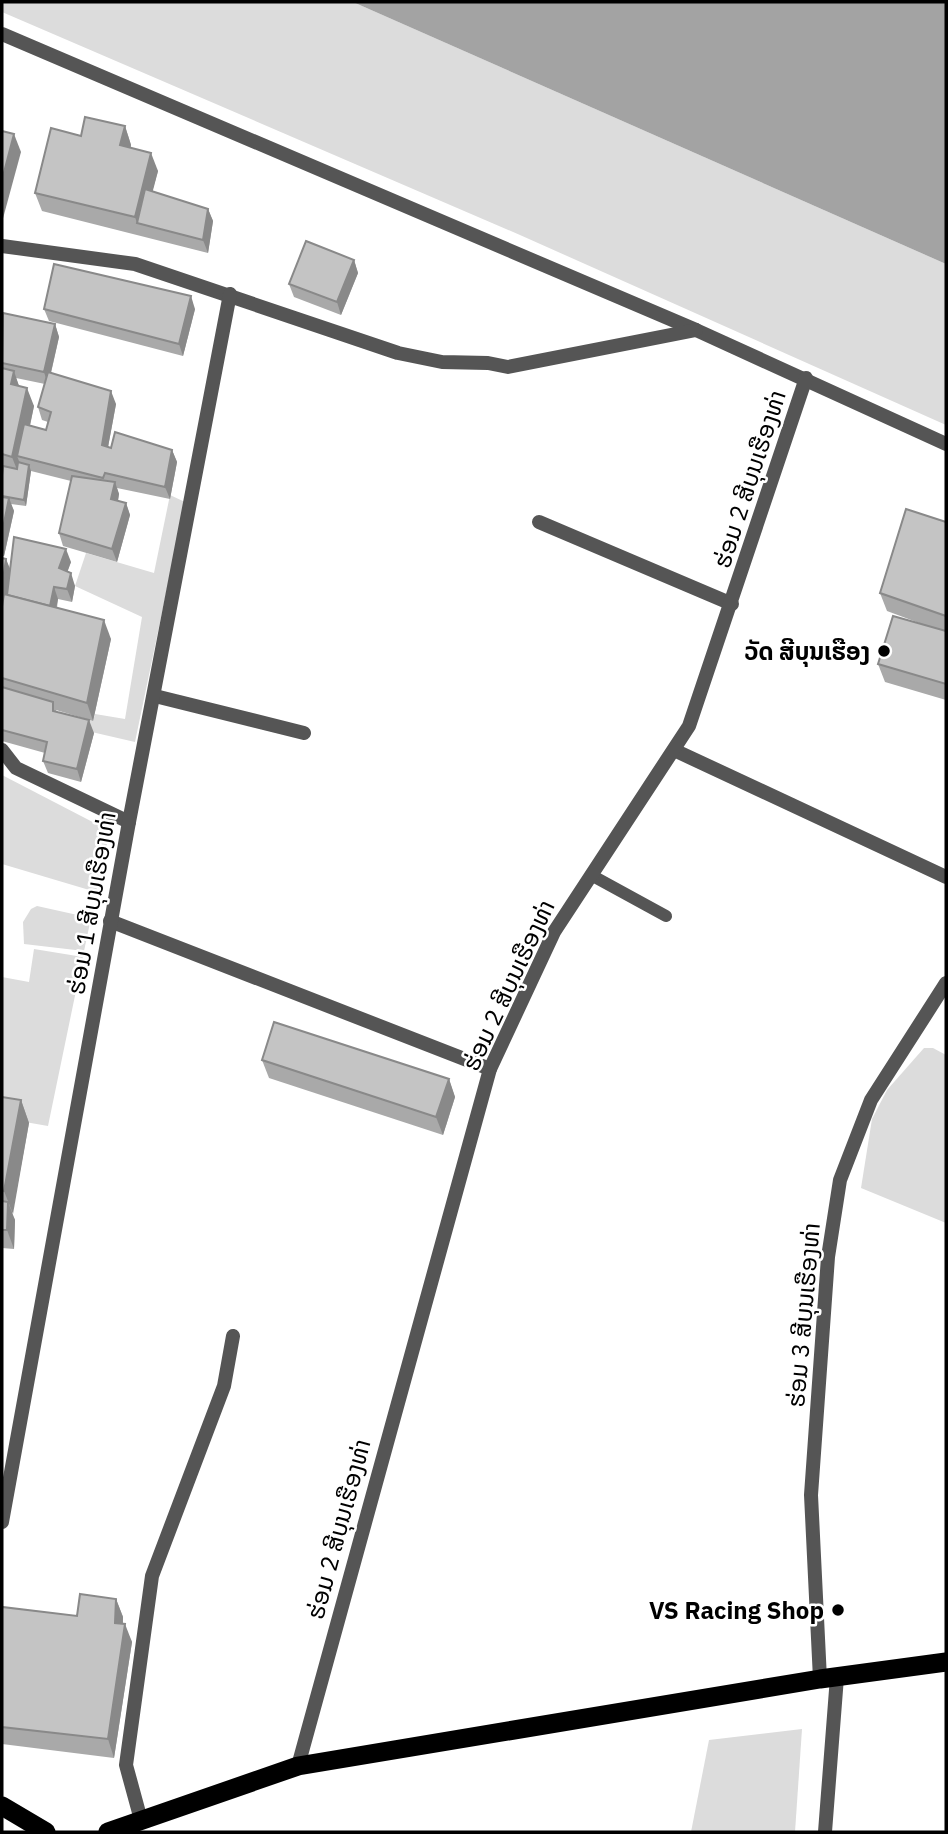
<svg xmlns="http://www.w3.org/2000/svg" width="948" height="1834" font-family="'IBM Plex Sans','Noto Sans Lao',sans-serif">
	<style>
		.green { fill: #dcdcdc }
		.water { fill: #a3a3a3 }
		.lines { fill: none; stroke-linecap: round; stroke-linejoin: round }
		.service { stroke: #555; stroke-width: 12 }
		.minor { stroke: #555; stroke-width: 14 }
		.trunk { stroke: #000; stroke-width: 19 }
		.wall { fill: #a9a9a9; fill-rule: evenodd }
		.shaded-wall { fill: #898989 }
		.building { fill: #c4c4c4; stroke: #898989; stroke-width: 2 }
		.poi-dot { fill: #000; stroke: #fff; stroke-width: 2.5 }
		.labels { text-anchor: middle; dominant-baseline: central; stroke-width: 5; stroke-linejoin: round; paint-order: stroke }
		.street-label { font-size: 24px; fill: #000; stroke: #fff }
		.poi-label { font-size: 24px; font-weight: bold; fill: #000; stroke: #fff; text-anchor: end }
	</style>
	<rect width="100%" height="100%" fill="#fff"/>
	<g class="green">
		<path d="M2 2H353L946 264V425L520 235 2 12Z"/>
		<path d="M170 495 185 502 135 742 57 724 59 711 93 721 95 714 125 719 142 617 75 586 86 553 154 573Z"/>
		<path d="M2 775 110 831 96 892 2 864Z"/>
		<path d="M37 906 91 918 84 951 24 944 23 922 31 909Z"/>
		<path d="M34 949 83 957 48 1126 2 1118V977L29 982Z"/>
		<path d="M924 1048H933L946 1055V1223L861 1188 872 1119 887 1090Z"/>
		<path d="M802 1729 795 1832H691L709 1740Z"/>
	</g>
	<path class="water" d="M353 2H946V264Z"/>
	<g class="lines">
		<path class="service" d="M591 875 666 916"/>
		<g class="minor">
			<path d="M2 34 696 330 946 444"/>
			<path d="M2 246 135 264 398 353 442 362 488 363 508 367 696 330"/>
			<path d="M539 522 732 604"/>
			<path d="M155 696 304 733"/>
			<path d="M2 750 16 768 129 822"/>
			<path d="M674 750 946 877"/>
			<path d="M110 921 490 1069"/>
			<path d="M2 1522 129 822 230 294"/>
			<path d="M820 1679 811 1495 828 1257 840 1180 871 1100 946 983"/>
			<path d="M298 1766 490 1069 554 932 689 726 806 378"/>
			<path d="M141 1820 126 1765 152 1576 224 1386 233 1336"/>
			<path d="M825 1832 837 1677"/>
		</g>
		<g class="trunk">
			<path d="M2 1806 46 1832"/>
			<path d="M108 1832 298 1766 820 1679 946 1662"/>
		</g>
	</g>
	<g class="wall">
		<path d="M125 126 131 145V147L158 171 152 192 208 209 213 221 208 253 42 211 35 193 81 136Z"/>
		<path d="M354 260 358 273 341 315 294 297 289 284Z"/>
		<path d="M44 309H195L183 356 49 321Z"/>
		<path d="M2 317 55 324 59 337 51 373 116 404 108 447 172 450 177 462 170 499 117 488 119 494 118 501 126 503 130 515 117 562 63 546 59 533 71 481 31 471 26 506 11 504 14 511 4 556H2ZM16 378 45 384 38 407 42 420 48 422 46 430 30 426 34 406 19 386Z"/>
		<path d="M946 522V700L885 682 878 664 930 627 887 611 880 593Z"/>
		<path d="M2 558 10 569 71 562 67 572 75 586 72 602 58 599 57 608 111 639 93 721 56 710 57 712 94 733 81 782 48 773 43 761 45 753 2 741Z"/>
		<path d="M262 1060 449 1079 455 1097 443 1135 269 1078Z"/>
		<path d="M2 1097 21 1100 29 1123 12 1214 15 1220 14 1249 2 1248Z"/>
		<path d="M116 1599 123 1617V1624L132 1642 114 1758 2 1744V1607L77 1616Z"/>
	</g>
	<g class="shaded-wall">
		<path d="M125 126 131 145 126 163 120 145Z"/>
		<path d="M14 134 21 152 2 222V180Z"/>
		<path d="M151 153 158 171 144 225 137 223 135 217Z"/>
		<path d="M208 209 213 221 208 253 203 240Z"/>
		<path d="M354 260 358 273 341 315 337 302Z"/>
		<path d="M191 296 195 309 183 356 179 344Z"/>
		<path d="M55 324 59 337 48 385 44 372Z"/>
		<path d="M14 371 20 389 11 384Z"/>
		<path d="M27 388 34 406 23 457 17 456 21 466 19 475 12 457Z"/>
		<path d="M111 391 116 404 106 458 102 445Z"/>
		<path d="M172 450 177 462 170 499 165 487Z"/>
		<path d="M29 465 31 471 26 506 24 500Z"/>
		<path d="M115 482 119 494 116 511 111 499Z"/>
		<path d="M9 498 14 511 4 556 2 549V533Z"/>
		<path d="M126 503 130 515 117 562 112 549Z"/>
		<path d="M66 549 71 562 64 581 59 568Z"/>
		<path d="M6 559 11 571 2 627V586Z"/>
		<path d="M71 573 75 586 72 602 67 589Z"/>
		<path d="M54 587 58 599 53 624 49 611Z"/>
		<path d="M104 620 111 639 93 721 87 703Z"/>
		<path d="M89 720 94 733 81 782 77 769Z"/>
		<path d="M449 1079 455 1097 443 1135 436 1117Z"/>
		<path d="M21 1100 29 1123 13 1214 4 1191Z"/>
		<path d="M8 1202 15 1220 14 1249 7 1230Z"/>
		<path d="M116 1599 123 1617 122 1642 115 1623Z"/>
		<path d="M125 1624 132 1642 114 1758 108 1739Z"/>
	</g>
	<g class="building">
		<path d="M85 117 125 126 120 145 151 153 135 217 35 193 51 128 81 136Z"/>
		<path d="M2 131 14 134 2 180Z"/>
		<path d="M145 189 208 209 203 240 137 223Z"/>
		<path d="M306 241 354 260 337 302 289 284Z"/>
		<path d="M54 264 191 296 179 344 44 309Z"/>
		<path d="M3 313 55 324 44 372 2 363Z"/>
		<path d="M2 368 14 371 11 384 27 388 12 457 2 454Z"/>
		<path d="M48 372 111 391 102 445 111 448 115 432 172 450 165 487 105 473 103 478 17 456 24 424 46 430 51 412 38 407Z"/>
		<path d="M18 462 29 465 24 500 2 496V475L3 466 17 469Z"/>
		<path d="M72 476 115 482 111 499 126 503 112 549 59 533Z"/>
		<path d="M2 497 9 498 2 533Z"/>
		<path d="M906 509 946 522V616L880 593Z"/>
		<path d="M14 537 66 549 59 568 71 573 67 589 54 587 50 606 7 595Z"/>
		<path d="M2 558 6 559 2 586Z"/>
		<path d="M4 594 104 620 87 703 2 678V606Z"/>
		<path d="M893 616 946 631V684L878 664Z"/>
		<path d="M2 687 53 702V711L89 720 77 769 43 761 47 742 2 730Z"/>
		<path d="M274 1022 449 1079 436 1117 262 1060Z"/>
		<path d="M2 1097 21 1100 4 1191H2Z"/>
		<path d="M2 1201 8 1202 7 1230H2Z"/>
		<path d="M80 1594 116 1599 115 1623 125 1624 108 1739 2 1727V1607L77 1616Z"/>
	</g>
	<g class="poi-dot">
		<circle cx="884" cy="651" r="7"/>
		<circle cx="838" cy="1610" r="7"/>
	</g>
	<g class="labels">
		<g class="street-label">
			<text transform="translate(749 479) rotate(-72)">ຮ່ອມ 2 ສີບຸນເຮືອງທ່າ</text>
			<text transform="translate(91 903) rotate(-80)">ຮ່ອມ 1 ສີບຸນເຮືອງທ່າ</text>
			<text transform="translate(508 985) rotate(-65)">ຮ່ອມ 2 ສີບຸນເຮືອງທ່າ</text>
			<text transform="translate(803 1315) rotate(-85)">ຮ່ອມ 3 ສີບຸນເຮືອງທ່າ</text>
			<text transform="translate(338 1529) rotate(-75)">ຮ່ອມ 2 ສີບຸນເຮືອງທ່າ</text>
		</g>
		<g class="poi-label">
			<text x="870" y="651">ວັດ ສີບຸນເຮືອງ</text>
			<text x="824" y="1610">VS Racing Shop</text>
		</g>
	</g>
	<rect width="948" height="1834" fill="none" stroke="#000000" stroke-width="7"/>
</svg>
